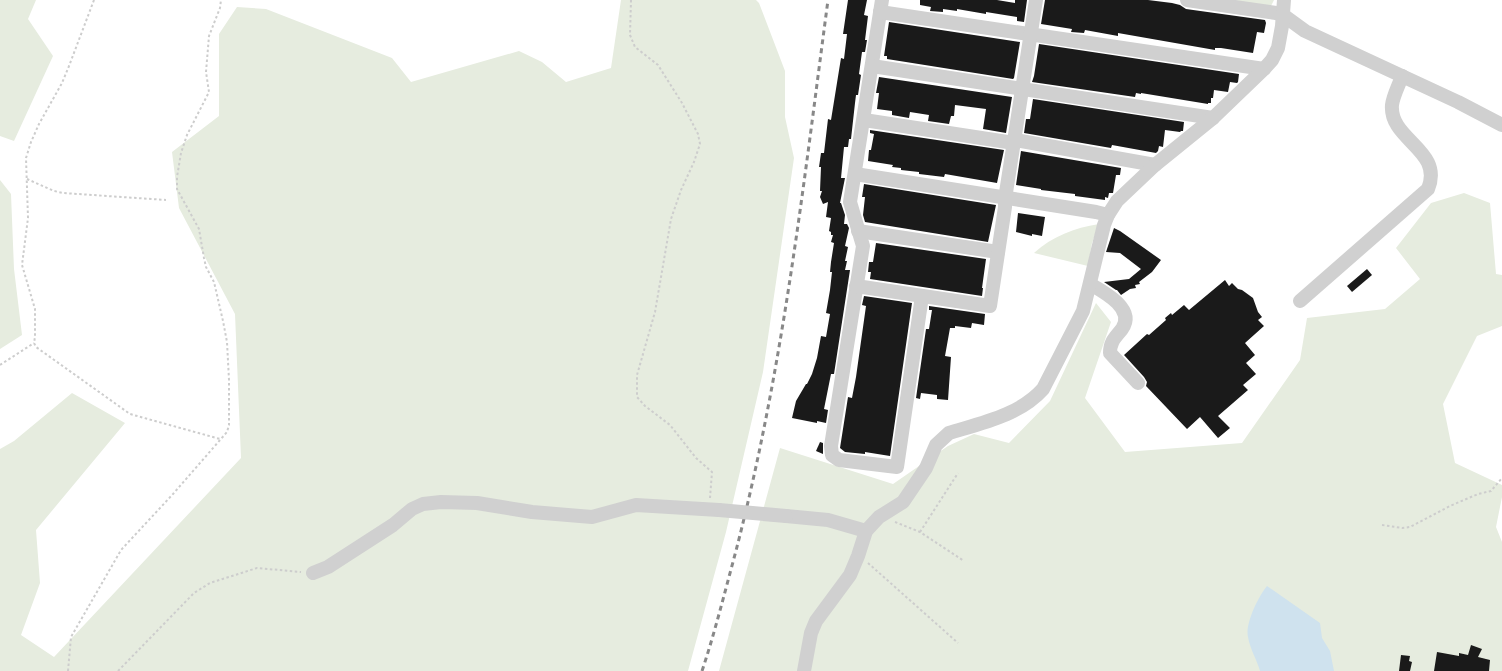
<svg xmlns="http://www.w3.org/2000/svg" width="1502" height="671" font-family="Manrope,sans-serif">
	<style>
		.green { fill: #e6ecdf }
		.water { fill: #cfe2ee }
		.building { fill: #1a1a1a }
		.lines { fill: none; stroke-linecap: round; stroke-linejoin: round }
		.path { stroke: #cdcdcd; stroke-width: 2; stroke-dasharray: 2.5 2.5; stroke-linecap: butt }
		.minor { stroke: #d0d0d0; stroke-width: 14 }
		.rail { stroke: #888; stroke-width: 3; stroke-dasharray: 5 4; stroke-linecap: butt }
		.minor-bridge { stroke: #d0d0d0; stroke-width: 14 }
	</style>
	<rect width="100%" height="100%" fill="#fff"/>
	<g class="green">
		<path d="M0 0H36L28 19 53 56 14 141 0 136Z"/>
		<path d="M621 0H756L759 3 785 71V117L794 158 763 372 726 532 688 671H0V449L14 441 72 393 125 423 36 530 40 583 21 635 54 657 241 458 235 314 179 208 172 152 219 116V34L237 7 266 9 392 58 411 82 519 51 542 62 566 82 611 68Z"/>
		<path d="M1225 0H1274L1271 6Z"/>
		<path d="M0 180 11 194 14 269 22 335 0 349Z"/>
		<path d="M1464 193 1490 203 1496 274 1502 275V326L1477 336 1443 404 1455 463 1502 485V497L1496 527 1502 542V671H719L780 448 893 484 948 446 974 434 1009 443 1050 401 1096 303 1111 322 1085 398 1125 452 1242 443 1300 360 1307 318 1385 309 1420 279 1396 248 1431 203Z"/>
		<path d="M1099 224 1092 243 1088 266 1034 253C1053 236 1074 228 1099 224Z"/>
	</g>
	<path class="water" d="M1267 586 1320 623 1322 638 1330 651 1334 671H1260C1257 660 1250 649 1248 637 1245 624 1258 597 1267 586Z"/>
	<g class="building">
		<path d="M848 0H867L864 15 868 16 865 40H867L865 52H862L859 74 861 75 858 95H856L855 103 851 139H849L848 147H844L841 178H845L840 203H841L845 215 844 224H847L849 228 845 246 848 247 845 261H847L845 270H850L834 374H831L824 409 828 410 826 423 817 421V423L792 418 796 401 806 384H807L812 374 817 358 821 336 826 337 830 314 826 313 830 290 832 272H830L831 262 834 243 831 242 833 235H831V232L829 231 831 218 826 217 828 202 823 204 820 197 822 191H820L821 167H819L821 153H824L828 119 831 120 841 58 844 59 847 34H843Z"/>
		<path d="M920 0H997L1015 3V0H1027L1024 22 1017 21V17L986 12V14L957 9V11L943 9V12L930 11 931 7 920 5Z"/>
		<path d="M1045 0H1148L1172 3 1180 5 1186 9 1265 20 1266 23 1264 33 1257 32 1253 53 1221 48H1215V50L1118 33V36L1085 30 1084 33 1071 32 1072 29 1041 24Z"/>
		<path d="M889 22 1020 42 1014 78 1013 79 887 59V56H884Z"/>
		<path d="M1039 44 1239 74 1238 82 1237 83 1230 82 1228 92 1214 90 1213 98H1211V103H1208V104L1141 93V94L1136 93 1135 97 1032 82 1034 76Z"/>
		<path d="M879 77 1012 97 1006 133 983 129 986 109 955 105 954 116H951L949 124 928 121 929 115 910 112 909 118 892 115V111L877 109 879 93H876Z"/>
		<path d="M1033 99 1184 122 1183 131H1181L1180 132 1165 130 1163 147 1159 146 1158 151 1156 153 1112 145 1111 148 1024 133 1026 119H1030Z"/>
		<path d="M870 130 1004 150 997 183 945 174 944 177 919 174V172L901 170V168L892 167 893 165 868 161 869 150H871L874 134 870 133Z"/>
		<path d="M1021 151 1121 168 1120 175H1116L1113 193H1109L1108 198 1105 197V200L1075 196V194L1041 190V189L1016 185Z"/>
		<path d="M864 184 996 205 988 242 865 222 863 215 865 197H862Z"/>
		<path d="M1018 213 1045 217 1042 236 1032 234V236L1016 232Z"/>
		<path d="M1114 228 1120 231 1161 260 1152 272 1139 282 1140 284 1135 285 1136 288 1130 289 1121 295 1117 290H1118H1116L1104 282 1129 279 1141 269 1120 253 1106 252Z"/>
		<path d="M876 243 986 259 982 288H983L982 296 870 279 871 272H868L869 262H873Z"/>
		<path d="M1367 269 1372 275 1352 292 1347 286Z"/>
		<path d="M1225 280 1229 286 1232 283 1238 289 1242 290 1253 298 1258 312 1262 317 1258 320 1264 326 1245 343 1255 355 1246 363 1256 374 1243 385 1248 390 1218 416 1230 428 1218 438 1200 417 1187 429 1146 386 1147 382 1144 377 1124 355 1147 334 1149 335 1166 320 1165 318 1171 313 1172 315 1184 305 1189 310Z"/>
		<path d="M864 296 912 303 890 456 865 452V454L845 452 840 448 848 397 852 398 856 377 866 306 862 305Z"/>
		<path d="M929 306 985 314 984 325 972 323 971 328 955 326V328H950L945 356 951 357 948 400 937 399V395L921 393 920 399 916 398 926 329H929L932 310H929Z"/>
		<path d="M820 442 823 443V454L816 451Z"/>
		<path d="M1471 645 1482 649 1478 657 1490 660 1489 671H1434L1437 652 1459 656V653L1468 655Z"/>
		<path d="M1401 655 1410 656 1409 661 1412 662 1410 671H1399Z"/>
	</g>
	<g class="lines">
		<g class="path">
			<path d="M94 0 69 66 62 83 39 124 31 142 26 158 28 218 22 265 35 309V337L34 343 36 347 130 414 220 439"/>
			<path d="M631 0 630 35 635 47 658 65 682 103 698 134 700 144 694 162 681 190 671 219 655 312 637 375V397L645 406 670 425 696 458 712 472 710 498"/>
			<path d="M27 179 54 191 63 193 166 200"/>
			<path d="M0 365 34 343"/>
			<path d="M895 522 920 532 964 561"/>
			<path d="M1382 525 1402 528 1410 527 1450 506 1478 494 1491 491 1502 478"/>
			<path d="M920 532 958 473"/>
			<path d="M868 563 958 643"/>
			<path d="M68 671 71 637 121 550 173 494 227 432 229 425V380L227 342 223 321 214 282 206 267 204 258 199 229 177 189V177L181 153 187 135 209 92 206 72 209 36 220 8 221 0"/>
			<path d="M118 671 194 593 210 583 257 568 301 572"/>
		</g>
		<g class="minor">
			<path d="M882 0 850 202 863 246 831 446 832 455 839 460 897 467 922 296"/>
			<path d="M1187 0 1276 13 1283 15 1305 31 1458 102 1502 125"/>
			<path d="M880 12 1264 69"/>
			<path d="M872 66 1213 118"/>
			<path d="M864 120 1014 143"/>
			<path d="M1015 140 1155 165"/>
			<path d="M855 174 1096 212 1108 215"/>
			<path d="M858 231 998 252"/>
			<path d="M1090 284C1104 292 1136 309 1122 329 1116 337 1110 341 1110 353L1138 383"/>
			<path d="M856 286 990 306 1005 207V199L1036 0"/>
			<path d="M1300 301 1428 189C1444 150 1389 140 1392 105 1393 96 1399 85 1402 76"/>
			<path d="M786 516 828 520 866 531"/>
			<path d="M313 573 328 567 393 525 412 509 423 504 441 502 477 503 532 512 592 517 636 505 719 510"/>
			<path d="M804 671 811 633 816 621 850 575 858 556 866 531 879 517 903 502 926 468 936 445 949 433C982 423 1020 415 1043 389L1083 311 1104 225 1108 215 1117 201 1155 165 1213 118 1264 69 1272 60 1278 48 1282 26 1284 0"/>
		</g>
		<path class="rail" d="M702 671C714 635 723 599 733 562 782 378 803 188 828 0"/>
		<path class="minor-bridge" d="M719 510 786 516"/>
	</g>
</svg>
